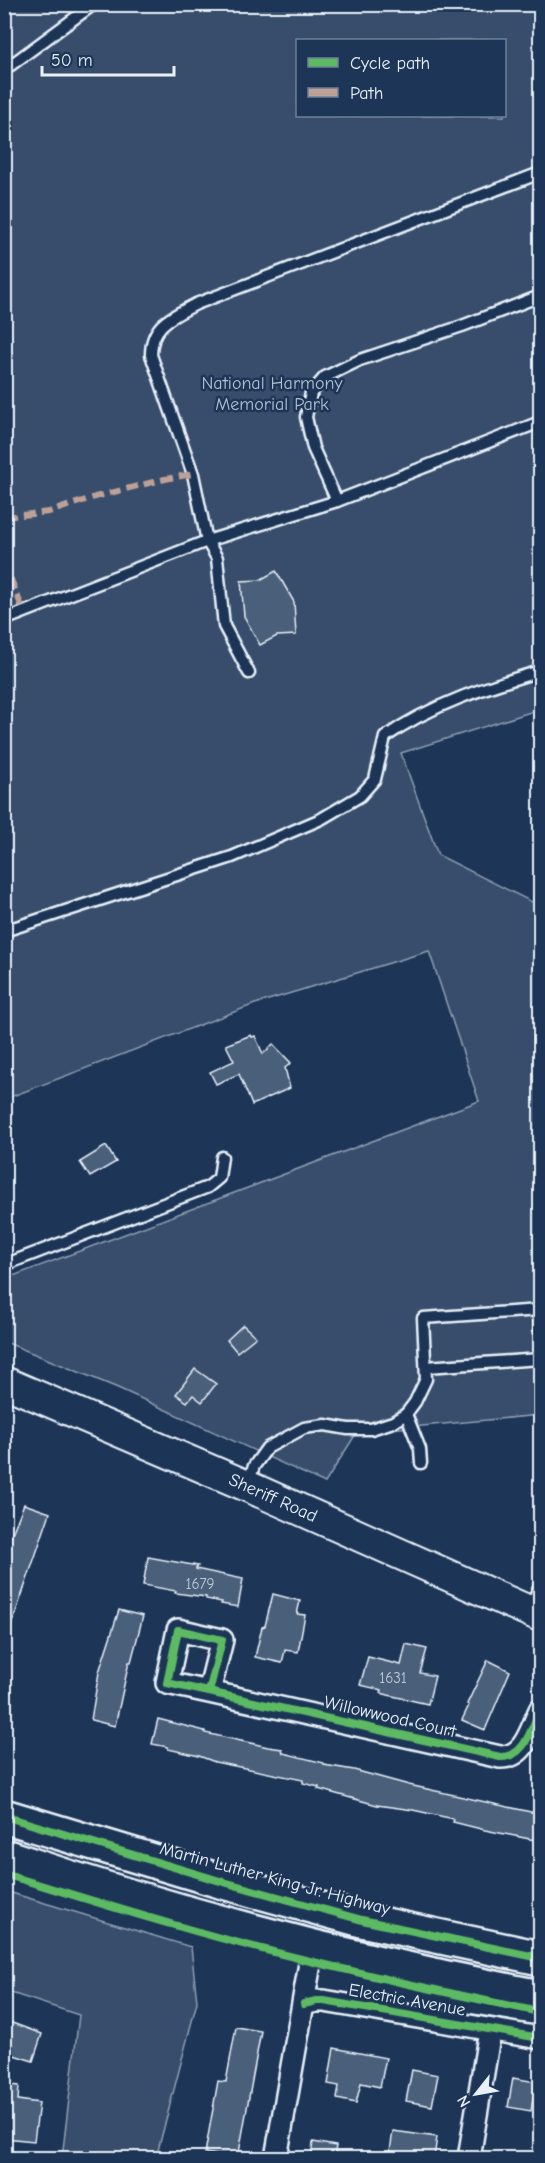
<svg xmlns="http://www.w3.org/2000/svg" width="545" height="2163" font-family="'Comic Neue',sans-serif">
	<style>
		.green { fill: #374d6c; stroke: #909fb2; stroke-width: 1.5; fill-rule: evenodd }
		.building { fill: #495e7a; stroke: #e8f1f8; stroke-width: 1.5 }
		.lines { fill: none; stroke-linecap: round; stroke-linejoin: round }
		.service-casing { stroke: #e8f1f8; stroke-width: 15 }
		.minor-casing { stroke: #e8f1f8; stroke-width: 26 }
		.secondary-casing { stroke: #e8f1f8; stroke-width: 34 }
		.primary-casing { stroke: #e8f1f8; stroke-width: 38 }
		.service { stroke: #1d3557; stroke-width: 10 }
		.minor { stroke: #1d3557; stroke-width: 21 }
		.secondary { stroke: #1d3557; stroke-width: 30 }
		.primary { stroke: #1d3557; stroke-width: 33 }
		.quiet { stroke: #bda197; stroke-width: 6; stroke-dasharray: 12 6; stroke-linecap: butt }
		.cycleway-casing { stroke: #1d3557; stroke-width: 11 }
		.cycleway { stroke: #5cba63; stroke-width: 8 }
		.labels { text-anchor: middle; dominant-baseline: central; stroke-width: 5; stroke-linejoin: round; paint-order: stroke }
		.number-label { font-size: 15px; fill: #c0ccd8 }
		.park-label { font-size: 18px; fill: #b3c0ce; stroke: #1d3557 }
		.street-label { font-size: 18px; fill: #e8f1f8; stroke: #1d3557 }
	</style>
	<rect width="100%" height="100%" fill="#1d3557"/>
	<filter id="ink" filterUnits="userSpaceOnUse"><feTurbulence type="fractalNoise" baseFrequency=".0167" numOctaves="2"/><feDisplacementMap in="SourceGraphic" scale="12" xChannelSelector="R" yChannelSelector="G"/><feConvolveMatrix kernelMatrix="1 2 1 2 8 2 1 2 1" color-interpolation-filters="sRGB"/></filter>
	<g filter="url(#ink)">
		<g class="green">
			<path d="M5 5H540V709L401 753 438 855 540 906V1415L357 1432 325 1483 118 1388 5 1342V1279L479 1101 429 951 255 1004 5 1099ZM298 40H504V116H298Z"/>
			<path d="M5 1891 191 1947 197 2002 156 2158H62L79 2015 5 1991Z"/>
		</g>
		<g class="building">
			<path d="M276 571 294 602 296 635 277 636 260 645 244 616 241 581 260 580Z"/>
			<path d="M251 1035 252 1037 255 1036 263 1054 273 1044 291 1063 285 1068 290 1088 252 1105 239 1074 216 1084 210 1072 234 1061 226 1045Z"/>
			<path d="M106 1146 116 1162 90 1177 80 1162Z"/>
			<path d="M243 1325 256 1337 237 1352 227 1340Z"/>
			<path d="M195 1369 216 1384 202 1402 193 1395 187 1402 176 1394Z"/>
			<path d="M24 1504 50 1513 6 1641H4V1560L11 1536Z"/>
			<path d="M148 1557 198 1566 196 1569 243 1579 238 1607 221 1604 222 1602 206 1599V1597L175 1593 176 1591 143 1585Z"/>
			<path d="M273 1594 300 1601 297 1614 305 1615 298 1652 285 1650 282 1663 255 1657 262 1627 265 1626Z"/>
			<path d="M119 1610 143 1616 131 1662H129L115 1726 91 1720 99 1672Z"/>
			<path d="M406 1644 427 1649 420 1673 435 1676 428 1704 388 1695 381 1693 382 1690 360 1685 368 1657 401 1665Z"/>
			<path d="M488 1660 510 1671 485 1730 462 1720 469 1705 467 1704Z"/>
			<path d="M158 1719 205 1731V1733L268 1747 282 1749 283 1753 324 1763V1765L354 1770 409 1785 540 1814V1841L485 1830 453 1822 454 1819 413 1810 377 1805 318 1789 319 1787 303 1783V1780L215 1762 199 1756 168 1749V1747L152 1744Z"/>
			<path d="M4 2020 42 2034 33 2061 4 2052Z"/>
			<path d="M236 2027 261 2031 238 2158 205 2153 218 2081 226 2082Z"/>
			<path d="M334 2048 386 2058 380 2087 361 2083 356 2103 337 2099 339 2086 328 2084Z"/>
			<path d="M412 2070 438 2075 432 2106 406 2101Z"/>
			<path d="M513 2078 536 2082 531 2111 508 2107Z"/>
			<path d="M4 2084 19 2086 18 2100 39 2103 34 2141 4 2138Z"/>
			<path d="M393 2131 437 2137 434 2158H389Z"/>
			<path d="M313 2142 336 2146 334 2158H311Z"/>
		</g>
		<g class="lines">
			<g class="service-casing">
				<g id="service">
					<path d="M4 70 94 4"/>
					<path d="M337 501 313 448 306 417 311 393 325 377 360 360 462 326 540 296"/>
					<path d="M4 620 207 541 337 501 540 422"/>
					<path d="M249 673 224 626 217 558 207 541 193 474 151 355C151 324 172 317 196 304L540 173"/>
					<path d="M4 931 232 857 321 819 360 796 375 779 385 737C432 704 487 687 540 671"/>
					<path d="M4 1265 208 1187 219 1178 222 1157"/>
					<path d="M539 1311 540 1331"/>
					<path d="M426 1367 540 1359"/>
					<path d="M406 1414 420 1449 421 1463"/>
					<path d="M247 1486 254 1466 267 1448 304 1428 325 1425 348 1429H371L393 1422 406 1414 415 1402 426 1379 423 1318 540 1310"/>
					<path d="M530 1609 540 1585"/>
				</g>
			</g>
			<g class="minor-casing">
				<g id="minor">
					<path d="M209 1692 222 1640 178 1630 167 1683 209 1692 500 1757C525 1758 531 1729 540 1710"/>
					<path d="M304 2004 316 2001H324L540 2038"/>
					<path d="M276 2158 313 1946"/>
					<path d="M469 2158 490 2030"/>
				</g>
			</g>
			<g class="secondary-casing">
				<path id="secondary" d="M4 1382 247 1486 540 1616"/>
			</g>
			<g class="primary-casing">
				<g id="primary">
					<path d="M4 1816 220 1881 362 1920 540 1958"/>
					<path d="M4 1856C179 1915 359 1962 540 1997"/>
				</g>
			</g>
			<use href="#service" class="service"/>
			<use href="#minor" class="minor"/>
			<use href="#secondary" class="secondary"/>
			<use href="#primary" class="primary"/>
			<g class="quiet">
				<path d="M4 517 49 512 95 497 165 479 193 474"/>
				<path d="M4 562 24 612"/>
			</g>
			<g class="cycleway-casing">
				<g id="cycleway">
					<path d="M209 1692 222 1640 178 1630 167 1683 209 1692 500 1757C525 1758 531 1729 540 1710"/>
					<path d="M4 1816 220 1881 362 1920 540 1958"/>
					<path d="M4 1874C61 1891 117 1909 174 1925 294 1960 417 1987 540 2012"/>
					<path d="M304 2004 316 2001H324L540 2038"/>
				</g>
			</g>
			<use href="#cycleway" class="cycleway"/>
		</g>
	</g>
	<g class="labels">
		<g class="number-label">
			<text x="200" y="1584">1679</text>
			<text x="393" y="1678">1631</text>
		</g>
		<g class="park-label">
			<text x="272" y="383">National Harmony<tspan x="272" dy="21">Memorial Park</tspan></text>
		</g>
		<g class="street-label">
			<text transform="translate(273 1498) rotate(24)">Sheriff Road</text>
			<text transform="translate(390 1717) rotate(13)">Willowwood Court</text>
			<text transform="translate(275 1879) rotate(15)">Martin Luther King Jr. Highway</text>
			<text transform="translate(407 2000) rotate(10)">Electric Avenue</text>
		</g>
	</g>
	<rect width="545" height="2163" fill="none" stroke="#1d3557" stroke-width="24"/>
	<rect x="12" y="12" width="521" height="2139" fill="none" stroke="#e8f1f8" stroke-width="2" filter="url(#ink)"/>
	<rect x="296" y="39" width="210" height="78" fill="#1d3557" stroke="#6e8097" stroke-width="1.5"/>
	<rect x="308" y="58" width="30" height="9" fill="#5cba63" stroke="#6e8097" stroke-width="1.5"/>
	<text x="350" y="69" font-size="18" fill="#e8f1f8">Cycle path</text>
	<rect x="308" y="88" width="30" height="9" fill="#bda197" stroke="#6e8097" stroke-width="1.5"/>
	<text x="350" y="99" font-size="18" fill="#e8f1f8">Path</text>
	<g transform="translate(476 2094) rotate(239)" stroke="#1d3557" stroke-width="4.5" paint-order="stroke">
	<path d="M0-4.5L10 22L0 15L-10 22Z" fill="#e8f1f8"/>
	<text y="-9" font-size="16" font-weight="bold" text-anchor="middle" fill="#e8f1f8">N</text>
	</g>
	<path d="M42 66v9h132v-9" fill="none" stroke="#e8f1f8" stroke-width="3"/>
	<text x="51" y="66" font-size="18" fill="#e8f1f8" stroke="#1d3557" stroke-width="4.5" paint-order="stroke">50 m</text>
</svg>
